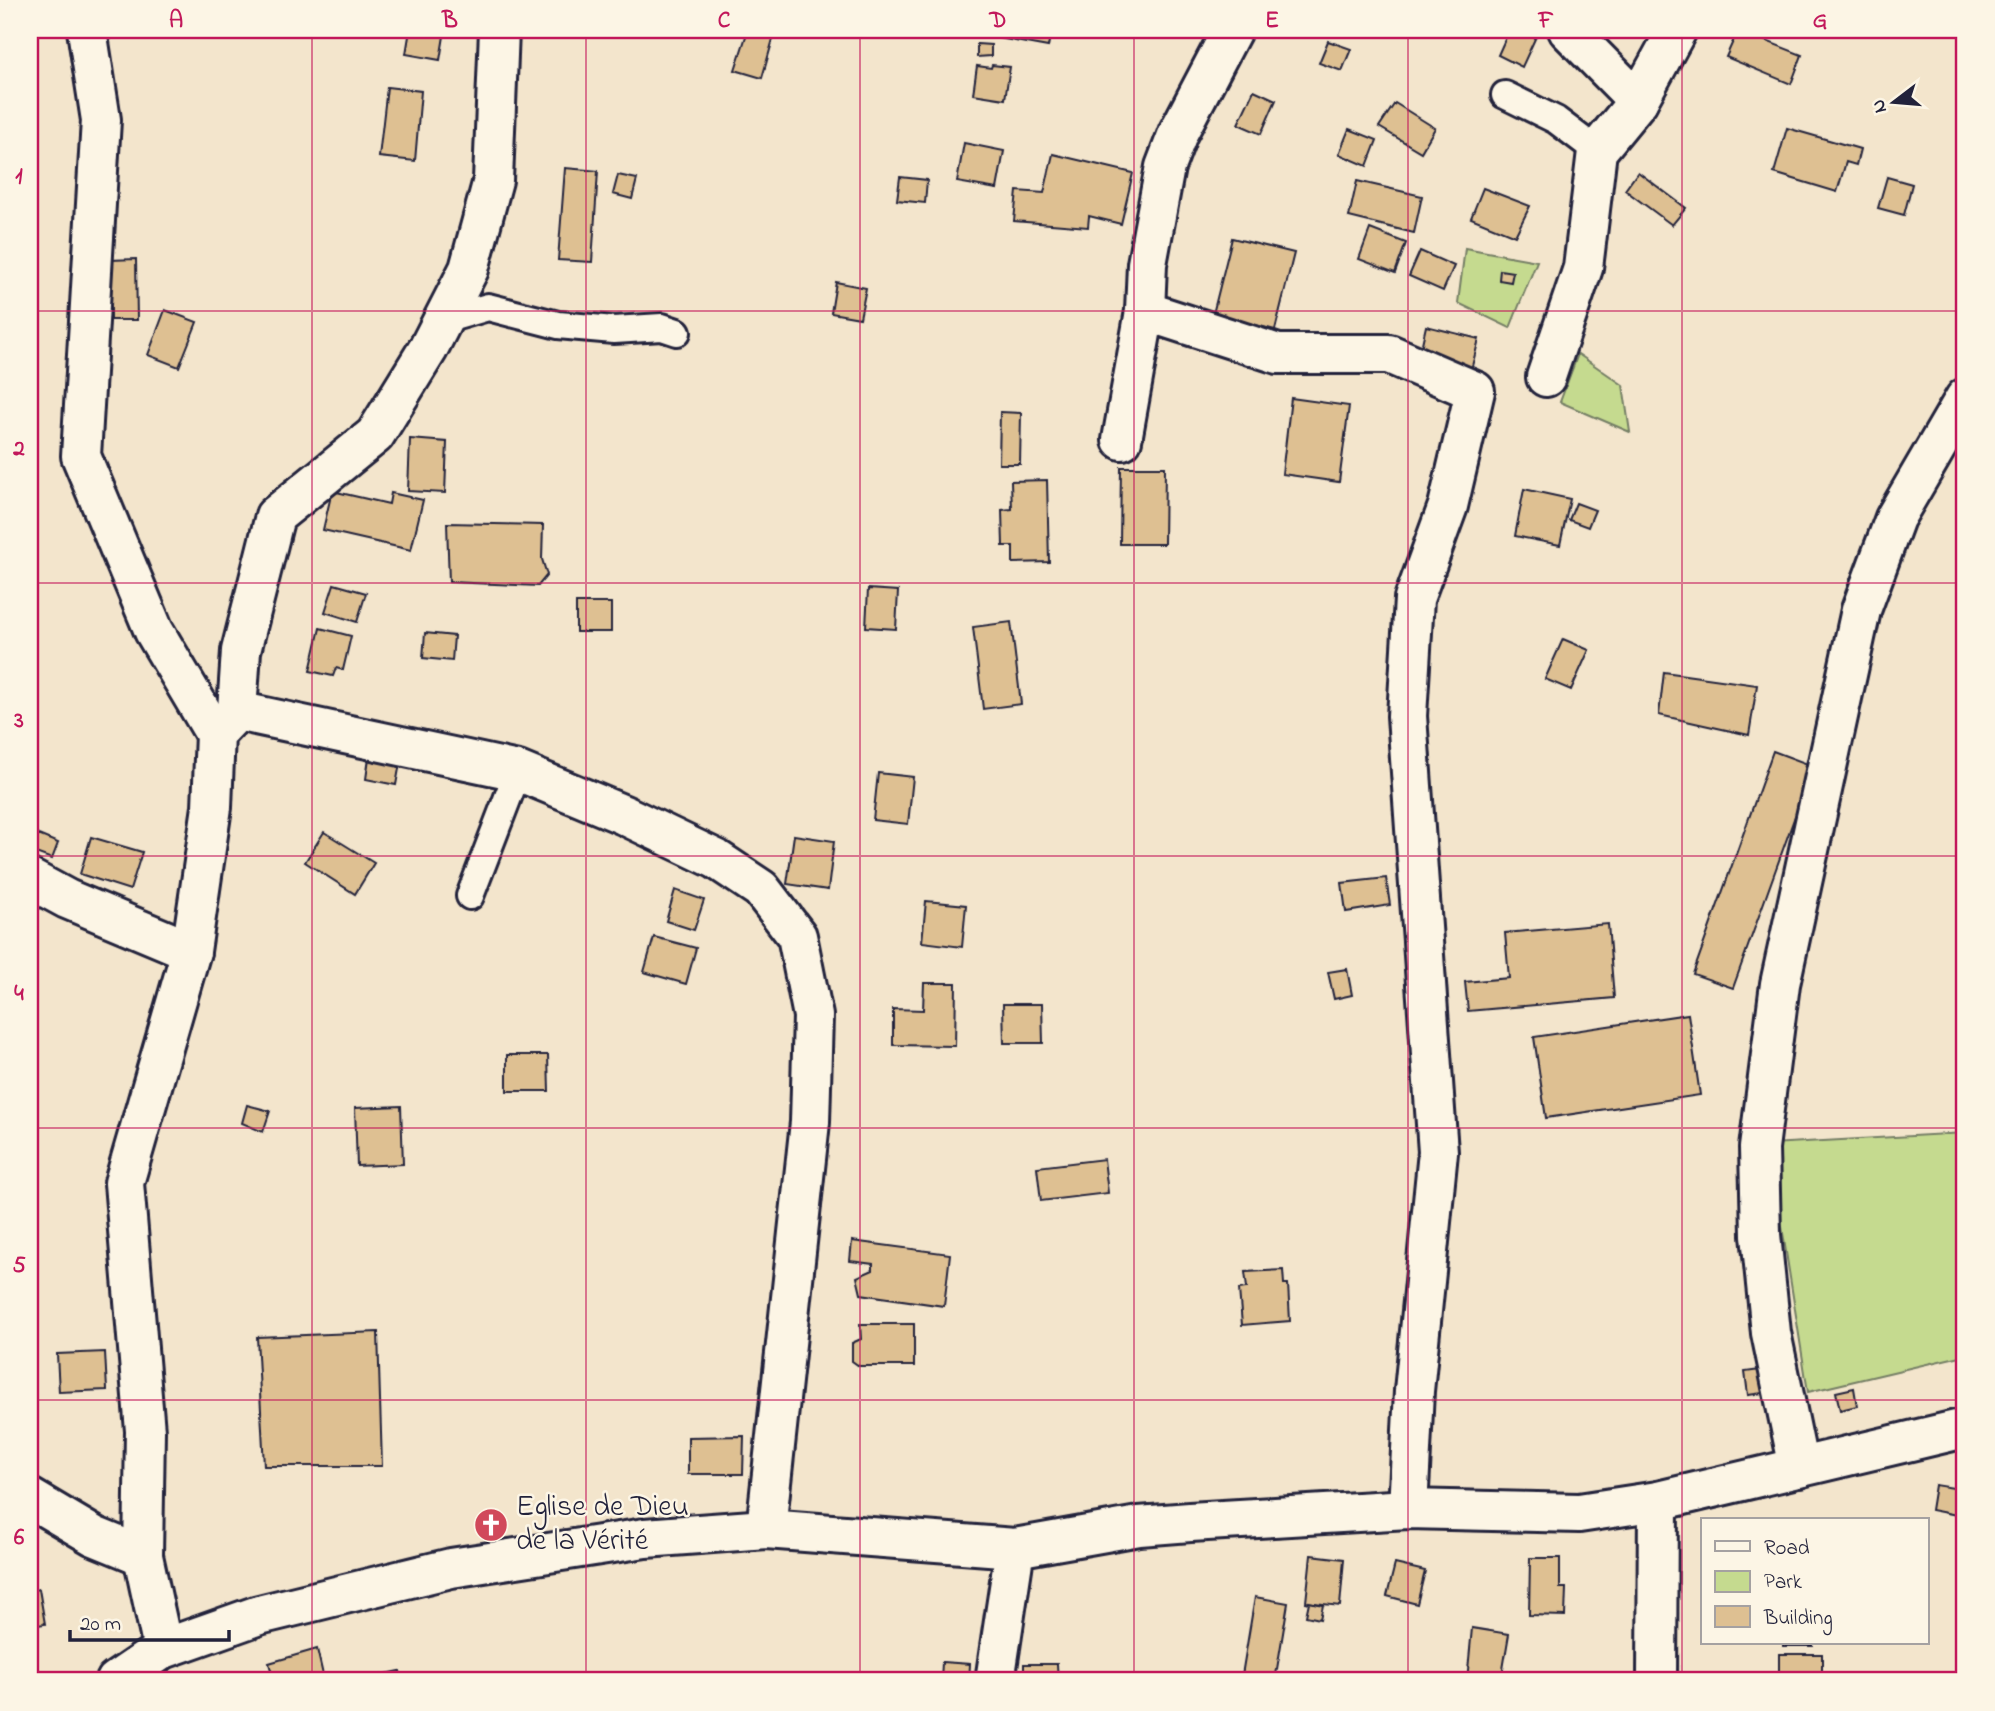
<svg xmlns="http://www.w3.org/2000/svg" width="1995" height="1711" font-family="'Indie Flower',sans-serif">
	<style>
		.green { fill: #c5da8f; stroke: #747e65; stroke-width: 2 }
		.building { fill: #dec092; stroke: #22223b; stroke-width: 2 }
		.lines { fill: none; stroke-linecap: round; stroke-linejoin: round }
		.service-casing { stroke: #22223b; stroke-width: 32 }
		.minor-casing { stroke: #22223b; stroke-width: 44 }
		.tertiary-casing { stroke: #22223b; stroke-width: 44 }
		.service { stroke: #fcf5e5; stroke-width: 26 }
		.minor { stroke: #fcf5e5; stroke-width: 38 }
		.tertiary { stroke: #fcf5e5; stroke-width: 38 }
		.grid { fill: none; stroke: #c2185b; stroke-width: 2; stroke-opacity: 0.55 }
		.labels { text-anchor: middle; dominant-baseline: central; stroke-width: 5; stroke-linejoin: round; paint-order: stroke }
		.poi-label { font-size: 30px; fill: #22223b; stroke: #fcf5e5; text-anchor: start }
		.neatline { fill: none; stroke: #c2185b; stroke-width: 2.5 }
		.grid-label { font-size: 23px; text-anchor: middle; font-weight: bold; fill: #c2185b }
	</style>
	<rect width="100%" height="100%" fill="#f3e5cc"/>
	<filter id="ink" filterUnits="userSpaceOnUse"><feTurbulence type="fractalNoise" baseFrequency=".0143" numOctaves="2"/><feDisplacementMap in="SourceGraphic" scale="14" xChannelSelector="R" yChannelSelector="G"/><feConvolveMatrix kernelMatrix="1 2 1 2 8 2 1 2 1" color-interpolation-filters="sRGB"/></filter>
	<g filter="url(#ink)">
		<g class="green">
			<path d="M1465 248 1537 261 1510 328 1458 303Z"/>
			<path d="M1578 354 1623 385 1630 432 1560 402Z"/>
			<path d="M1965 1133V1355L1808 1392 1769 1144Z"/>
		</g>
		<g class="building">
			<path d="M410 30H445L440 60 406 54Z"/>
			<path d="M748 30 775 32 762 78 735 70Z"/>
			<path d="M999 30H1051L1048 47 998 38Z"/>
			<path d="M1495 30H1539L1522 67 1498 55 1507 35Z"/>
			<path d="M1738 30 1802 55 1791 84 1726 57Z"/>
			<path d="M1328 41 1351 49 1342 71 1319 63Z"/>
			<path d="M977 44 991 45V56L977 57Z"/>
			<path d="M992 65 1010 67 1005 99 973 94 977 66 991 68Z"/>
			<path d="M387 87 421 91 415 161 379 157Z"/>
			<path d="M1254 90 1276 100 1261 134 1238 124Z"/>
			<path d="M1395 103 1435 128 1421 152 1379 127Z"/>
			<path d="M1787 128 1860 149 1856 165 1846 162 1837 192 1774 173Z"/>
			<path d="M1349 129 1377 140 1367 166 1339 154Z"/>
			<path d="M964 143 1004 151 997 189 957 182Z"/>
			<path d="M1053 154 1133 173 1121 224 1089 216 1088 227 1014 221 1017 191 1044 193Z"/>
			<path d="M565 168 598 171 592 262 558 260Z"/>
			<path d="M1638 172 1686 208 1672 225 1625 190Z"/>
			<path d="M618 175 637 179 632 199 613 194Z"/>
			<path d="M900 177 927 180 925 203 897 200Z"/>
			<path d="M1887 177 1912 184 1904 215 1878 208Z"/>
			<path d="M1357 181 1422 196 1414 233 1349 217Z"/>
			<path d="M1483 188 1530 206 1515 236 1471 218Z"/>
			<path d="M1370 229 1406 243 1395 273 1359 259Z"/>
			<path d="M1232 238 1294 253 1275 330 1213 314Z"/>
			<path d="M1420 251 1454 266 1443 291 1409 276Z"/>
			<path d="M136 259 137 320H111L110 260Z"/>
			<path d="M1500 270 1513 272 1511 282 1499 280Z"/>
			<path d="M836 282 866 288 860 318 831 313Z"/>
			<path d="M165 310 197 322 179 367 148 355Z"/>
			<path d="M1426 326 1479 339 1471 370 1419 357Z"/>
			<path d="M1291 398 1349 406 1339 482 1282 474Z"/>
			<path d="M1000 412 1021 413 1020 464H999Z"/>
			<path d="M410 439 447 442 445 493 408 491Z"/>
			<path d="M1121 467H1165L1164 544H1120Z"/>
			<path d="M1047 480 1049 562 1013 563V546H1003L1002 510 1012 509 1011 481Z"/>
			<path d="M1524 489 1570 499 1560 545 1515 536Z"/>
			<path d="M332 491 389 504 391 493 423 500 411 550 323 530Z"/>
			<path d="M1576 503 1595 510 1588 527 1569 520Z"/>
			<path d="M447 523 543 525 542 559 547 575 538 586 449 582Z"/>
			<path d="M334 584 366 593 357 622 325 612Z"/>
			<path d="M868 589 898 591 896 629 866 627Z"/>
			<rect x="576" y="603" width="35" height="29"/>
			<path d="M1011 622 1021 704 983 709 973 627Z"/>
			<path d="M320 628 351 636 343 670 336 668 333 676 310 671Z"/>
			<path d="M425 633 454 636 452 661 423 658Z"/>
			<path d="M1563 639 1589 650 1571 690 1545 679Z"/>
			<path d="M1664 672 1757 685 1749 735 1659 715Z"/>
			<path d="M1773 751 1813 766 1733 988 1693 974Z"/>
			<path d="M369 758 400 763 396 785 366 779Z"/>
			<path d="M878 773 913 777 908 824 873 820Z"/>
			<path d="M324 832 374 863 355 894 305 862Z"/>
			<path d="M36 834 58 843 52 859 30 851Z"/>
			<path d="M794 835 834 841 828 890 787 884Z"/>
			<path d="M91 837 142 852 130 890 80 874Z"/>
			<path d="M1386 878 1390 905 1346 912 1342 883Z"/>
			<path d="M675 890 704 900 694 930 666 921Z"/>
			<path d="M926 901 966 905 962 947 922 942Z"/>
			<path d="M1608 924 1614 998 1468 1011 1465 982 1509 978 1505 933Z"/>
			<path d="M654 937 696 948 686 984 644 972Z"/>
			<path d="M1347 969 1352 995 1334 999 1328 972Z"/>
			<path d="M924 983H956L955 1046 893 1045V1009L923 1010Z"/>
			<path d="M1003 1004H1042L1043 1043H1004Z"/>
			<path d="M1688 1014 1700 1095 1546 1118 1534 1037Z"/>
			<path d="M507 1055H548L549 1091H507Z"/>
			<path d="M247 1105 270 1111 263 1132 242 1123Z"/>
			<path d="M401 1106 403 1164 357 1166 355 1108Z"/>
			<path d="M1104 1159 1108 1193 1041 1201 1037 1167Z"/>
			<path d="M852 1241 950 1254 944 1306 861 1294 857 1277 873 1270V1264L850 1261Z"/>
			<path d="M1283 1270 1284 1284H1288L1290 1321 1242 1325 1239 1289 1247 1288 1245 1272Z"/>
			<path d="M860 1324H914V1366H859L852 1361V1343L861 1339Z"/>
			<path d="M378 1332 382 1466H264L257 1337Z"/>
			<path d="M105 1352 107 1390 59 1392 57 1354Z"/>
			<path d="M1768 1369 1770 1392 1748 1395 1745 1372Z"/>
			<path d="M1854 1388 1857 1406 1840 1410 1836 1392Z"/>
			<path d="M744 1436 743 1474H688V1437Z"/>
			<path d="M1935 1485 1960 1489 1957 1515 1931 1510Z"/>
			<path d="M1311 1555 1344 1559 1340 1606 1306 1602Z"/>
			<path d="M1530 1558H1560V1588H1566L1565 1616 1529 1615Z"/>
			<path d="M1395 1564 1425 1571 1417 1604 1387 1596Z"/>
			<path d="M39 1589 45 1624 30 1626V1591Z"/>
			<path d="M1255 1597 1288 1603 1275 1681H1241Z"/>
			<path d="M1309 1602 1323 1605 1320 1619 1306 1616Z"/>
			<path d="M1472 1628 1509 1634 1501 1681H1467Z"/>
			<rect x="1783" y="1643" width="30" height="3"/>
			<path d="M317 1649 323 1675 301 1681H274L269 1663Z"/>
			<rect x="1779" y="1654" width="43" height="27"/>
			<path d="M942 1662 970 1664 969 1681H941Z"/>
			<path d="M1024 1664H1057L1058 1681H1024Z"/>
			<path d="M400 1671 402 1681H353Z"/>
		</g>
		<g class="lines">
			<g class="service-casing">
				<g id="service">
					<path d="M1505 95 1556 120 1597 151"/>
					<path d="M440 321 488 307 558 325 614 330 662 327 677 332"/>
					<path d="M470 896 518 771"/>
				</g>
			</g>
			<g class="minor-casing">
				<g id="minor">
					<path d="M87 30 101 120 81 456 154 631 215 734"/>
					<path d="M1568 30 1638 101"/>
					<path d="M1145 311 1278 354H1389L1475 391 1448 506 1414 599 1407 716 1438 1152 1414 1391 1408 1509"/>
					<path d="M1546 377 1583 268 1597 151 1638 101 1677 30"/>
					<path d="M1122 440 1145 311 1147 264 1165 167 1178 133 1232 30"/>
					<path d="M237 711 518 771 624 815 716 859 761 889 797 936 813 1016 810 1122 766 1529"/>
					<path d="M30 879 67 899 191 951"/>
					<path d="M1799 1468 1771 1333 1761 1235 1759 1148 1780 984 1861 610 1895 518 1965 398"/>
					<path d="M30 1498 94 1536 143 1556"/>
					<path d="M163 1649 143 1556 145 1431 124 1183 191 951 212 807 215 734 237 711 241 651 275 516 375 435 428 349 469 269 493 180 499 30"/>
					<path d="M995 1681 1015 1548"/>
					<path d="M1657 1681 1658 1501"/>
				</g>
			</g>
			<g class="tertiary-casing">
				<path id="tertiary" d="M116 1681 163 1649 259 1615 451 1568 645 1538 766 1529 1015 1548 1139 1526 1190 1522 1408 1509 1579 1513 1658 1501 1965 1428"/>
			</g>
			<use href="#service" class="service"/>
			<use href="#minor" class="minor"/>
			<use href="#tertiary" class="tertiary"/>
		</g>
	</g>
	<path class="grid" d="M312 30V1681M586 30V1681M860 30V1681M1134 30V1681M1408 30V1681M1682 30V1681M30 311H1965M30 583H1965M30 856H1965M30 1128H1965M30 1400H1965"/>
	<defs>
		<g id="church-disc" transform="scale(1.75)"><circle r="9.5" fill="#d1495b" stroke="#fcf5e5"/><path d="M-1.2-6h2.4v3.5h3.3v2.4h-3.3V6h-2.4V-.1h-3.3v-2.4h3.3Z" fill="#fff"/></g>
	</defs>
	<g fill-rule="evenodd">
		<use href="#church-disc" x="491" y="1525"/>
	</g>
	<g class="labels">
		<g class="poi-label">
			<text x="516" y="1508">Eglise de Dieu<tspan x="516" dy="34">de la Vérité</tspan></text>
		</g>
	</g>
	<rect width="1995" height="1711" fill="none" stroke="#fcf5e5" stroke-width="77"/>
	<rect x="1701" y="1518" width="228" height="126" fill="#fcf5e5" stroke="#a5a1a1" stroke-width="2"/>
	<rect x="1715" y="1541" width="35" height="10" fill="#fcf5e5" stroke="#a5a1a1" stroke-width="2"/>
	<text x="1764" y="1554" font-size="21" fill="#22223b">Road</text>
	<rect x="1715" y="1571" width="35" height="21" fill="#c5da8f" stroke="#a5a1a1" stroke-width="2"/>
	<text x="1764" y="1588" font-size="21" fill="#22223b">Park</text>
	<rect x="1715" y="1606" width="35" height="21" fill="#dec092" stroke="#a5a1a1" stroke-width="2"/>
	<text x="1764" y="1624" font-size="21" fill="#22223b">Building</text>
	<g transform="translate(1894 102) rotate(254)" stroke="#fcf5e5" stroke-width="5" paint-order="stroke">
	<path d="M0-5L12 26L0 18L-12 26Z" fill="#22223b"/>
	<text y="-10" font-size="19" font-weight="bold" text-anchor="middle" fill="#22223b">N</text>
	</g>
	<path d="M70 1630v10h159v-10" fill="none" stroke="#22223b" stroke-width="3.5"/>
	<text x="80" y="1630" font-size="21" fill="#22223b" stroke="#fcf5e5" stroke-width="5" paint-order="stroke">20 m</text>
	<rect x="38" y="38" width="1918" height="1634" class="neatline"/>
	<g class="grid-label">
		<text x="176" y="27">A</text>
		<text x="450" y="27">B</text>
		<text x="724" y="27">C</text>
		<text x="998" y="27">D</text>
		<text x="1272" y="27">E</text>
		<text x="1546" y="27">F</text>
		<text x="1820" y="27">G</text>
		<text x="19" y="183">1</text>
		<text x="19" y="455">2</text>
		<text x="19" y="727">3</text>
		<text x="19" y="1000">4</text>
		<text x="19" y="1272">5</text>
		<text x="19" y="1544">6</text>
	</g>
</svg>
